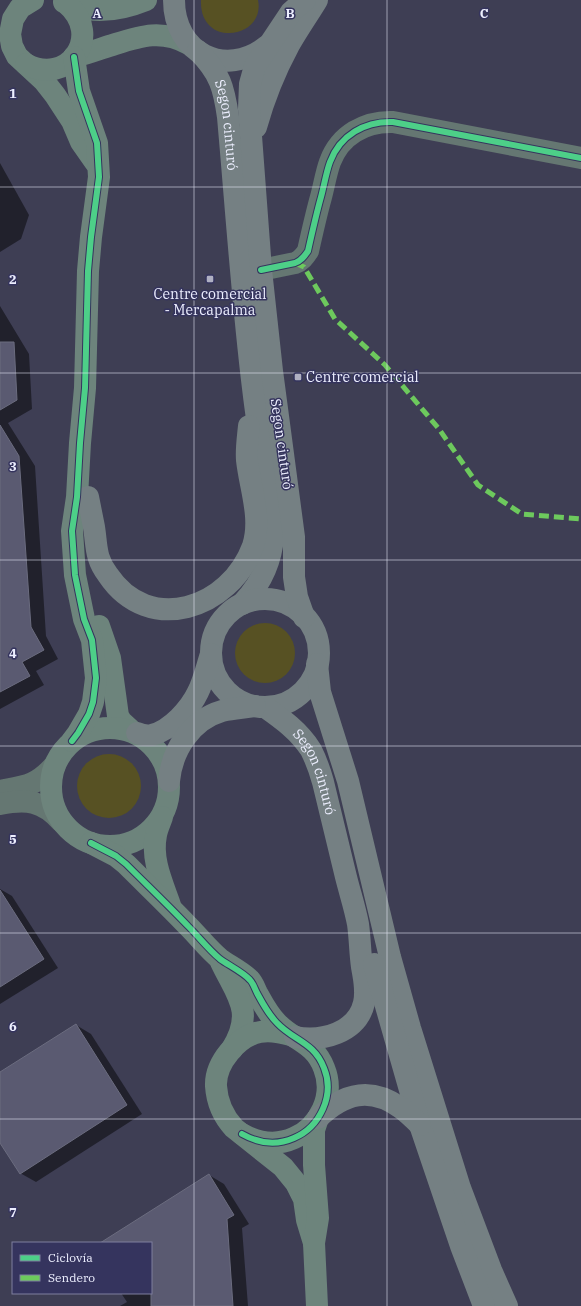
<svg xmlns="http://www.w3.org/2000/svg" width="581" height="1306" font-family="'IBM Plex Serif',serif">
	<style>
		.green { fill: #575123 }
		.shadow { fill: #0007 }
		.building { fill: #5a5a71; stroke: #6b6c7f }
		.lines { fill: none; stroke-linecap: round; stroke-linejoin: round }
		.street { stroke: #657772; stroke-width: 22 }
		.secondary { stroke: #6d847c; stroke-width: 22 }
		.highway { stroke: #758083; stroke-width: 22 }
		.quiet { stroke: #6dc95d; stroke-width: 5; stroke-dasharray: 10 5; stroke-linecap: butt }
		.cycleway-casing { stroke: #35345e; stroke-width: 8 }
		.cycleway { stroke: #4dcf88; stroke-width: 6 }
		.grid { fill: none; stroke: #eceefe; stroke-width: 1; stroke-opacity: 0.55 }
		.poi-dot { fill: #afb0c2; stroke: #35345e; stroke-width: 1.5 }
		.labels { text-anchor: middle; dominant-baseline: central; stroke-width: 3; stroke-linejoin: round; paint-order: stroke }
		.street-label { font-size: 14px; fill: #eceefe; stroke: #35345e }
		.poi-label { font-size: 14px; fill: #eceefe; stroke: #35345e }
		.grid-label { font-size: 13px; text-anchor: middle; font-weight: bold; fill: #eceefe; stroke: #35345e; stroke-width: 3; stroke-linejoin: round; paint-order: stroke }
	</style>
	<rect width="100%" height="100%" fill="#3e3e54"/>
	<g class="green">
		<path d="M201 0H258C266 39 199 49 201 0Z"/>
		<circle cx="265" cy="653" r="30"/>
		<circle cx="109" cy="786" r="32"/>
	</g>
	<g class="shadow">
		<path d="M0 163 29 215 21 239 0 252Z"/>
		<path d="M0 306 29 354 32 409 8 423 35 466 46 636 58 659 36 671 44 685 0 709Z"/>
		<path d="M0 889 12 896 58 968 0 1004Z"/>
		<path d="M76 1025 91 1034 142 1114 36 1182 20 1173 0 1141V1073Z"/>
		<path d="M209 1175 224 1184 249 1224 242 1228 248 1306H120L127 1302 121 1293H151V1243H102Z"/>
	</g>
	<g class="building">
		<path d="M0 342H14L17 400 0 410Z"/>
		<path d="M0 425 19 456 31 627 44 650 22 662 30 676 0 692Z"/>
		<path d="M0 890 44 959 0 987Z"/>
		<path d="M76 1024 127 1105 20 1174 0 1143V1072Z"/>
		<path d="M209 1174 234 1215 227 1219 233 1306H151V1243H100Z"/>
	</g>
	<g class="lines">
		<g class="street">
			<path d="M261 270 295 263C301 261 304 257 308 251 312 233 316 215 321 197 324 186 326 173 330 162 340 135 365 121 393 122L581 158"/>
			<path d="M0 791C26 786 36 786 55 765"/>
			<path d="M0 804C26 799 42 800 61 821"/>
		</g>
		<g class="secondary">
			<path d="M33 0 20 8 13 19 10 34 12 46 17 56 44 81 55 95 72 121 81 142 95 162"/>
			<path d="M64 2C91 15 119 11 146 0"/>
			<path d="M74 57C86 54 97 50 109 46 138 37 160 28 189 44"/>
			<path d="M26 64C67 87 105 36 66 3"/>
			<path d="M99 626 110 658 118 716 121 721 133 732"/>
			<circle cx="110" cy="787" r="59"/>
			<path d="M72 741 78 733 89 714 93 702 96 678 92 640 84 619 75 575 72 531 77 497 80 443 85 388 88 271 91 237 99 177 97 143 79 91 74 57"/>
			<path d="M162 817C160 823 157 829 156 835 151 859 162 882 170 905"/>
			<path d="M91 843 116 856 126 864C147 885 168 905 188 926 199 937 208 949 220 959 228 965 243 972 250 980 253 983 255 989 257 993 263 1004 268 1014 277 1023 294 1041 314 1042 324 1068 335 1095 320 1127 294 1138 276 1146 258 1143 242 1134"/>
			<path d="M221 962C237 996 255 1011 232 1049"/>
			<path d="M294 1036C283 1033 272 1030 260 1032 238 1036 215 1063 216 1086 217 1102 223 1116 234 1128L283 1167 296 1183 304 1199 307 1220 314 1243"/>
			<path d="M317 1306 314 1243 318 1218 314 1165V1130L318 1118"/>
		</g>
		<g class="highway">
			<path d="M174 0C174 53 225 79 267 46"/>
			<path id="s1" d="M198 51C220 73 224 88 228 117 236 207 242 298 253 388 256 414 260 440 264 465 268 489 274 513 273 537 271 564 260 585 242 604"/>
			<path d="M256 127C264 98 275 71 289 45 298 29 308 15 317 0"/>
			<path d="M88 497C90 507 92 517 94 527 97 546 95 558 108 575 149 636 230 609 253 546 262 518 250 488 247 460 246 449 248 437 249 426"/>
			<circle cx="265" cy="653" r="54"/>
			<path d="M304 617 297 597 294 577V537L272 371 261 270 249 109 250 84 255 66 291 12 305 0"/>
			<path d="M317 664 320 692 348 781 390 957 410 1028 460 1188 491 1270 507 1306"/>
			<path id="s2" d="M265 707C282 719 299 731 311 750 316 760 320 771 323 782 331 814 338 845 346 877 350 893 355 908 358 924 360 938 360 953 362 967 364 979 367 990 364 1003 357 1033 322 1042 295 1037"/>
			<path d="M137 733C142 735 147 736 152 735 171 730 190 709 198 692 204 680 207 666 211 654"/>
			<path d="M169 781C172 750 191 720 222 711 233 708 244 708 255 706"/>
			<path d="M374 964 420 1125 461 1246 484 1306"/>
			<path d="M318 1118C344 1093 370 1086 401 1108 408 1113 414 1119 420 1125"/>
		</g>
		<path class="quiet" d="M295 263 304 267 335 319 385 365 439 429 478 485 522 514 581 519"/>
		<g class="cycleway-casing">
			<g id="cycleway">
				<path d="M261 270 295 263C301 261 304 257 308 251 312 233 316 215 321 197 324 186 326 173 330 162 340 135 365 121 393 122L581 158"/>
				<path d="M72 741 78 733 89 714 93 702 96 678 92 640 84 619 75 575 72 531 77 497 80 443 85 388 88 271 91 237 99 177 97 143 79 91 74 57"/>
				<path d="M91 843 116 856 126 864C147 885 168 905 188 926 199 937 208 949 220 959 228 965 243 972 250 980 253 983 255 989 257 993 263 1004 268 1014 277 1023 294 1041 314 1042 324 1068 335 1095 320 1127 294 1138 276 1146 258 1143 242 1134"/>
			</g>
		</g>
		<use href="#cycleway" class="cycleway"/>
	</g>
	<path class="grid" d="M194 0V1306M387 0V1306M0 187H581M0 373H581M0 560H581M0 746H581M0 933H581M0 1119H581"/>
	<g class="poi-dot">
		<rect x="206" y="275" width="8" height="8" rx="2"/>
		<rect x="294" y="373" width="8" height="8" rx="2"/>
	</g>
	<g class="labels">
		<g class="street-label">
			<text stroke="none"><textPath href="#s1" startOffset="82">Segon cinturó</textPath></text>
			<text transform="translate(282 444) rotate(82)">Segon cinturó</text>
			<text stroke="none"><textPath href="#s2" startOffset="85">Segon cinturó</textPath></text>
		</g>
		<g class="poi-label">
			<text x="210" y="294">Centre comercial<tspan x="210" dy="16">- Mercapalma</tspan></text>
			<text x="306" y="377" text-anchor="start">Centre comercial</text>
		</g>
	</g>
	<g class="grid-label">
		<text x="97" y="18">A</text>
		<text x="290" y="18">B</text>
		<text x="484" y="18">C</text>
		<text x="13" y="98">1</text>
		<text x="13" y="284">2</text>
		<text x="13" y="471">3</text>
		<text x="13" y="658">4</text>
		<text x="13" y="844">5</text>
		<text x="13" y="1031">6</text>
		<text x="13" y="1217">7</text>
	</g>
	<rect x="12" y="1242" width="140" height="52" fill="#35345e" stroke="#7e7e9e"/>
	<rect x="20" y="1255" width="20" height="6" fill="#4dcf88" stroke="#7e7e9e"/>
	<text x="48" y="1262" font-size="12" fill="#eceefe">Ciclovía</text>
	<rect x="20" y="1275" width="20" height="6" fill="#6dc95d" stroke="#7e7e9e"/>
	<text x="48" y="1282" font-size="12" fill="#eceefe">Sendero</text>
</svg>
